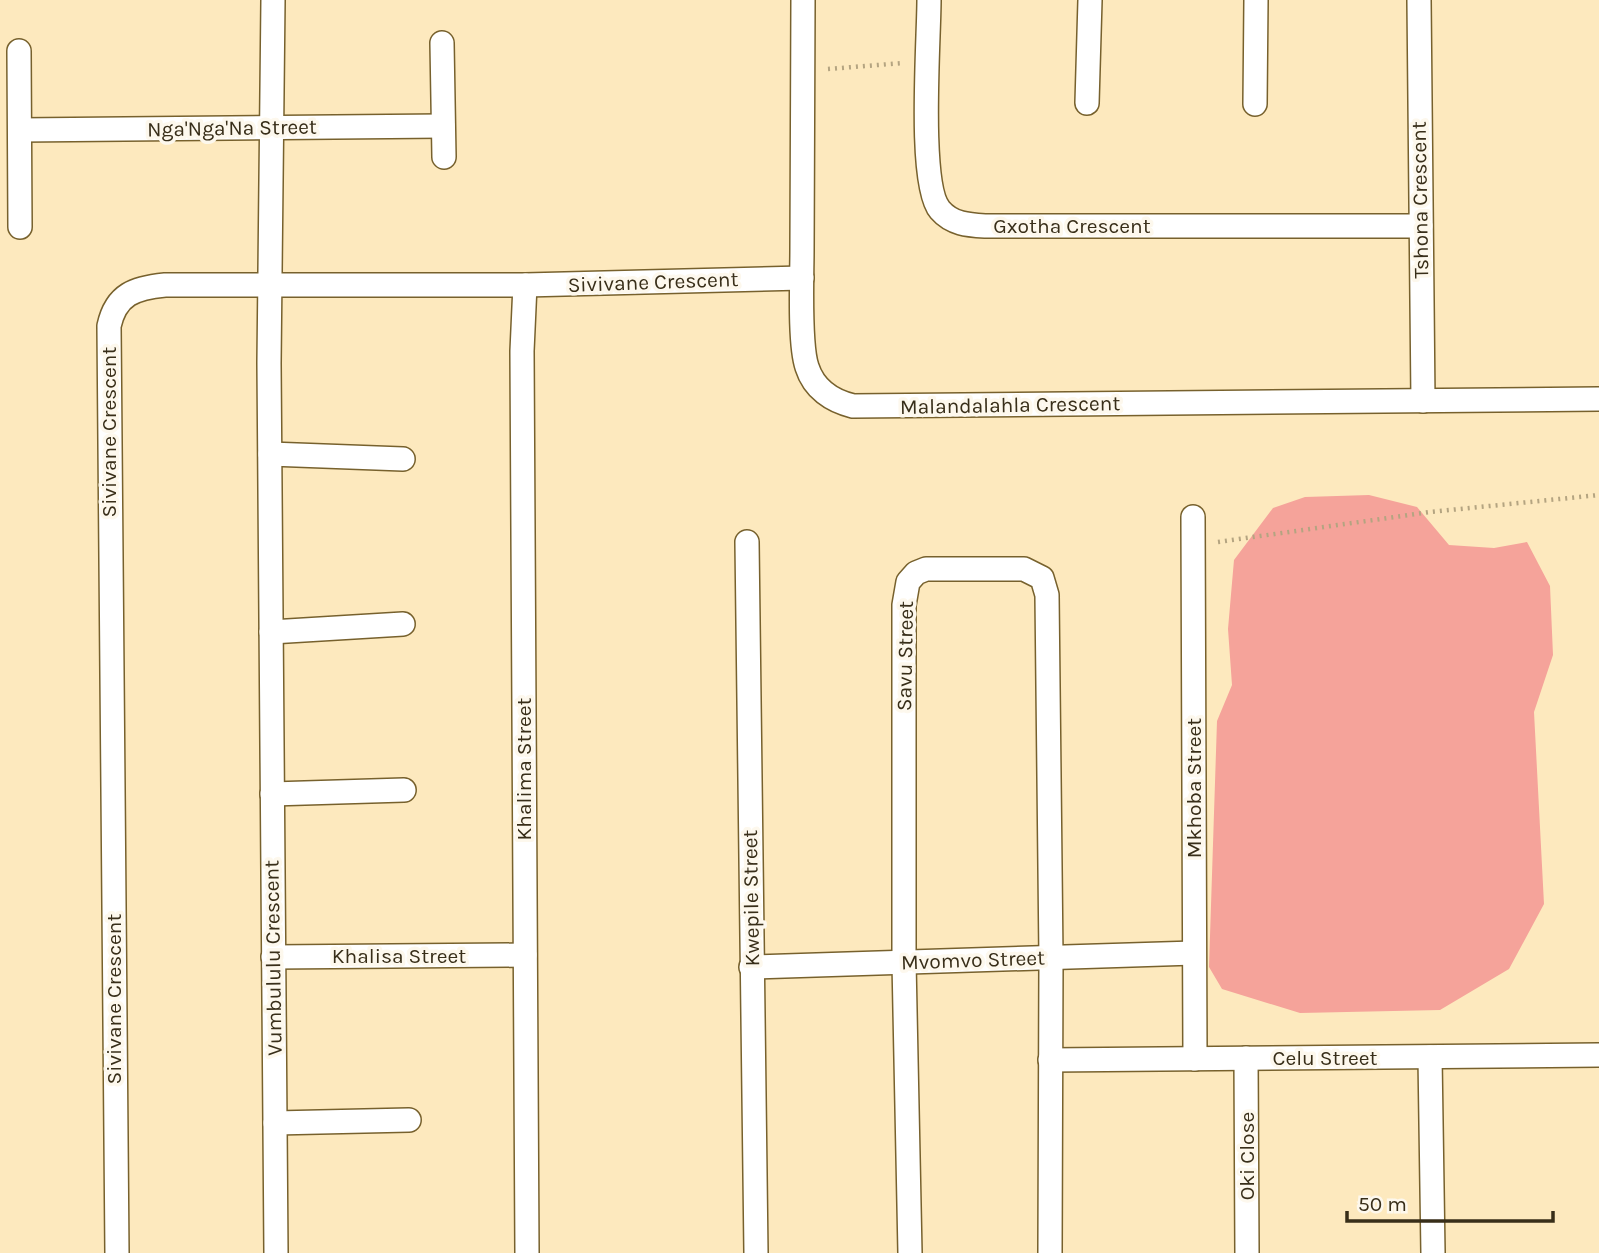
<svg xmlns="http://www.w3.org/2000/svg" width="1599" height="1253" font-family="Karla,sans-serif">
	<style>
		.green { fill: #f5a39a }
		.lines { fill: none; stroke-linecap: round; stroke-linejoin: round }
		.street-casing { stroke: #77612d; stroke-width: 26 }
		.path { stroke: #b4a481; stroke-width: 4.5; stroke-dasharray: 2 5; stroke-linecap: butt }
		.street { stroke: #fff; stroke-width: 23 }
		.labels { text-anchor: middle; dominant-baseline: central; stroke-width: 7; stroke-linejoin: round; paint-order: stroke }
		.street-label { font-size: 21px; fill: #382e19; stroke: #fdf8ed }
	</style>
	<rect width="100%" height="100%" fill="#fde9be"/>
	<path class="green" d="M1369 495 1417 507 1449 545 1494 548 1527 542 1550 586 1553 655 1534 712 1544 904 1509 969 1440 1010 1300 1013 1222 989 1209 967 1217 721 1232 685 1228 629 1234 560 1273 508 1305 497Z"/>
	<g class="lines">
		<g class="street-casing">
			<g id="street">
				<path d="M273 0 269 363 276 1253"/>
				<path d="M803 0C803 83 802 167 802 250 802 277 799 344 807 367 814 389 832 401 853 406L1599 399"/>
				<path d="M929 0C929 40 918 185 940 210 952 224 968 225 985 226H1421"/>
				<path d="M1419 0 1423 401"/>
				<path d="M442 43 444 157"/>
				<path d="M19 51 20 227"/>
				<path d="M1087 103 1090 0"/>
				<path d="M1255 104 1256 0"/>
				<path d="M20 130 443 126"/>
				<path d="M525 285 522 351 527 1253"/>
				<path d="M270 454 403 459"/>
				<path d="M1193 517 1195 1059"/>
				<path d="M747 542 756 1253"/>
				<path d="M271 632 403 624"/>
				<path d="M272 794 404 790"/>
				<path d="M273 957 525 955"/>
				<path d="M751 967 1194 953"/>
				<path d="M1430 1057 1433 1253"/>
				<path d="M1246 1058 1247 1253"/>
				<path d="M1050 1060 1599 1055"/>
				<path d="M275 1123 409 1120"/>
				<path d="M117 1253 109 326C116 294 135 288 165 285H525L802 278"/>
				<path d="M910 1253 904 962V605L908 582 916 573 926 569H1024L1042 578 1047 595 1051 958 1050 1253"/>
			</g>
		</g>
		<g class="path">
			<path d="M828 69 903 63"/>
			<path d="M1218 542 1430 512 1599 495"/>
		</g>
		<use href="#street" class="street"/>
	</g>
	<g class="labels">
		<g class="street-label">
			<text transform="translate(232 128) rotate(-1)">Nga'Nga'Na Street</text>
			<text transform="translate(1420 200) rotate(-91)">Tshona Crescent</text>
			<text x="1072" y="226">Gxotha Crescent</text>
			<text transform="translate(653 282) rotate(-2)">Sivivane Crescent</text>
			<text transform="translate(1010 405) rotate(-1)">Malandalahla Crescent</text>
			<text transform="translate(109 432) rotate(-90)">Sivivane Crescent</text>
			<text transform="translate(905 656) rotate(-89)">Savu Street</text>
			<text transform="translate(524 769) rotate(-90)">Khalima Street</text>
			<text transform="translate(1194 788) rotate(-90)">Mkhoba Street</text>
			<text transform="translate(751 898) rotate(-91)">Kwepile Street</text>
			<text x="399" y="956">Khalisa Street</text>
			<text transform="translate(273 958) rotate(-91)">Vumbululu Crescent</text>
			<text transform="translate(973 960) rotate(-2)">Mvomvo Street</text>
			<text transform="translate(114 999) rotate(-90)">Sivivane Crescent</text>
			<text x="1325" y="1058">Celu Street</text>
			<text transform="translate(1247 1156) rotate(-90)">Oki Close</text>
		</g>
	</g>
	<path d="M1347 1211v10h206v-10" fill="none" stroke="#382e19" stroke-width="3.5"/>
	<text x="1358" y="1211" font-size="21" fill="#382e19" stroke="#fdf8ed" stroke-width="5" paint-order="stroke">50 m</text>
</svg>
